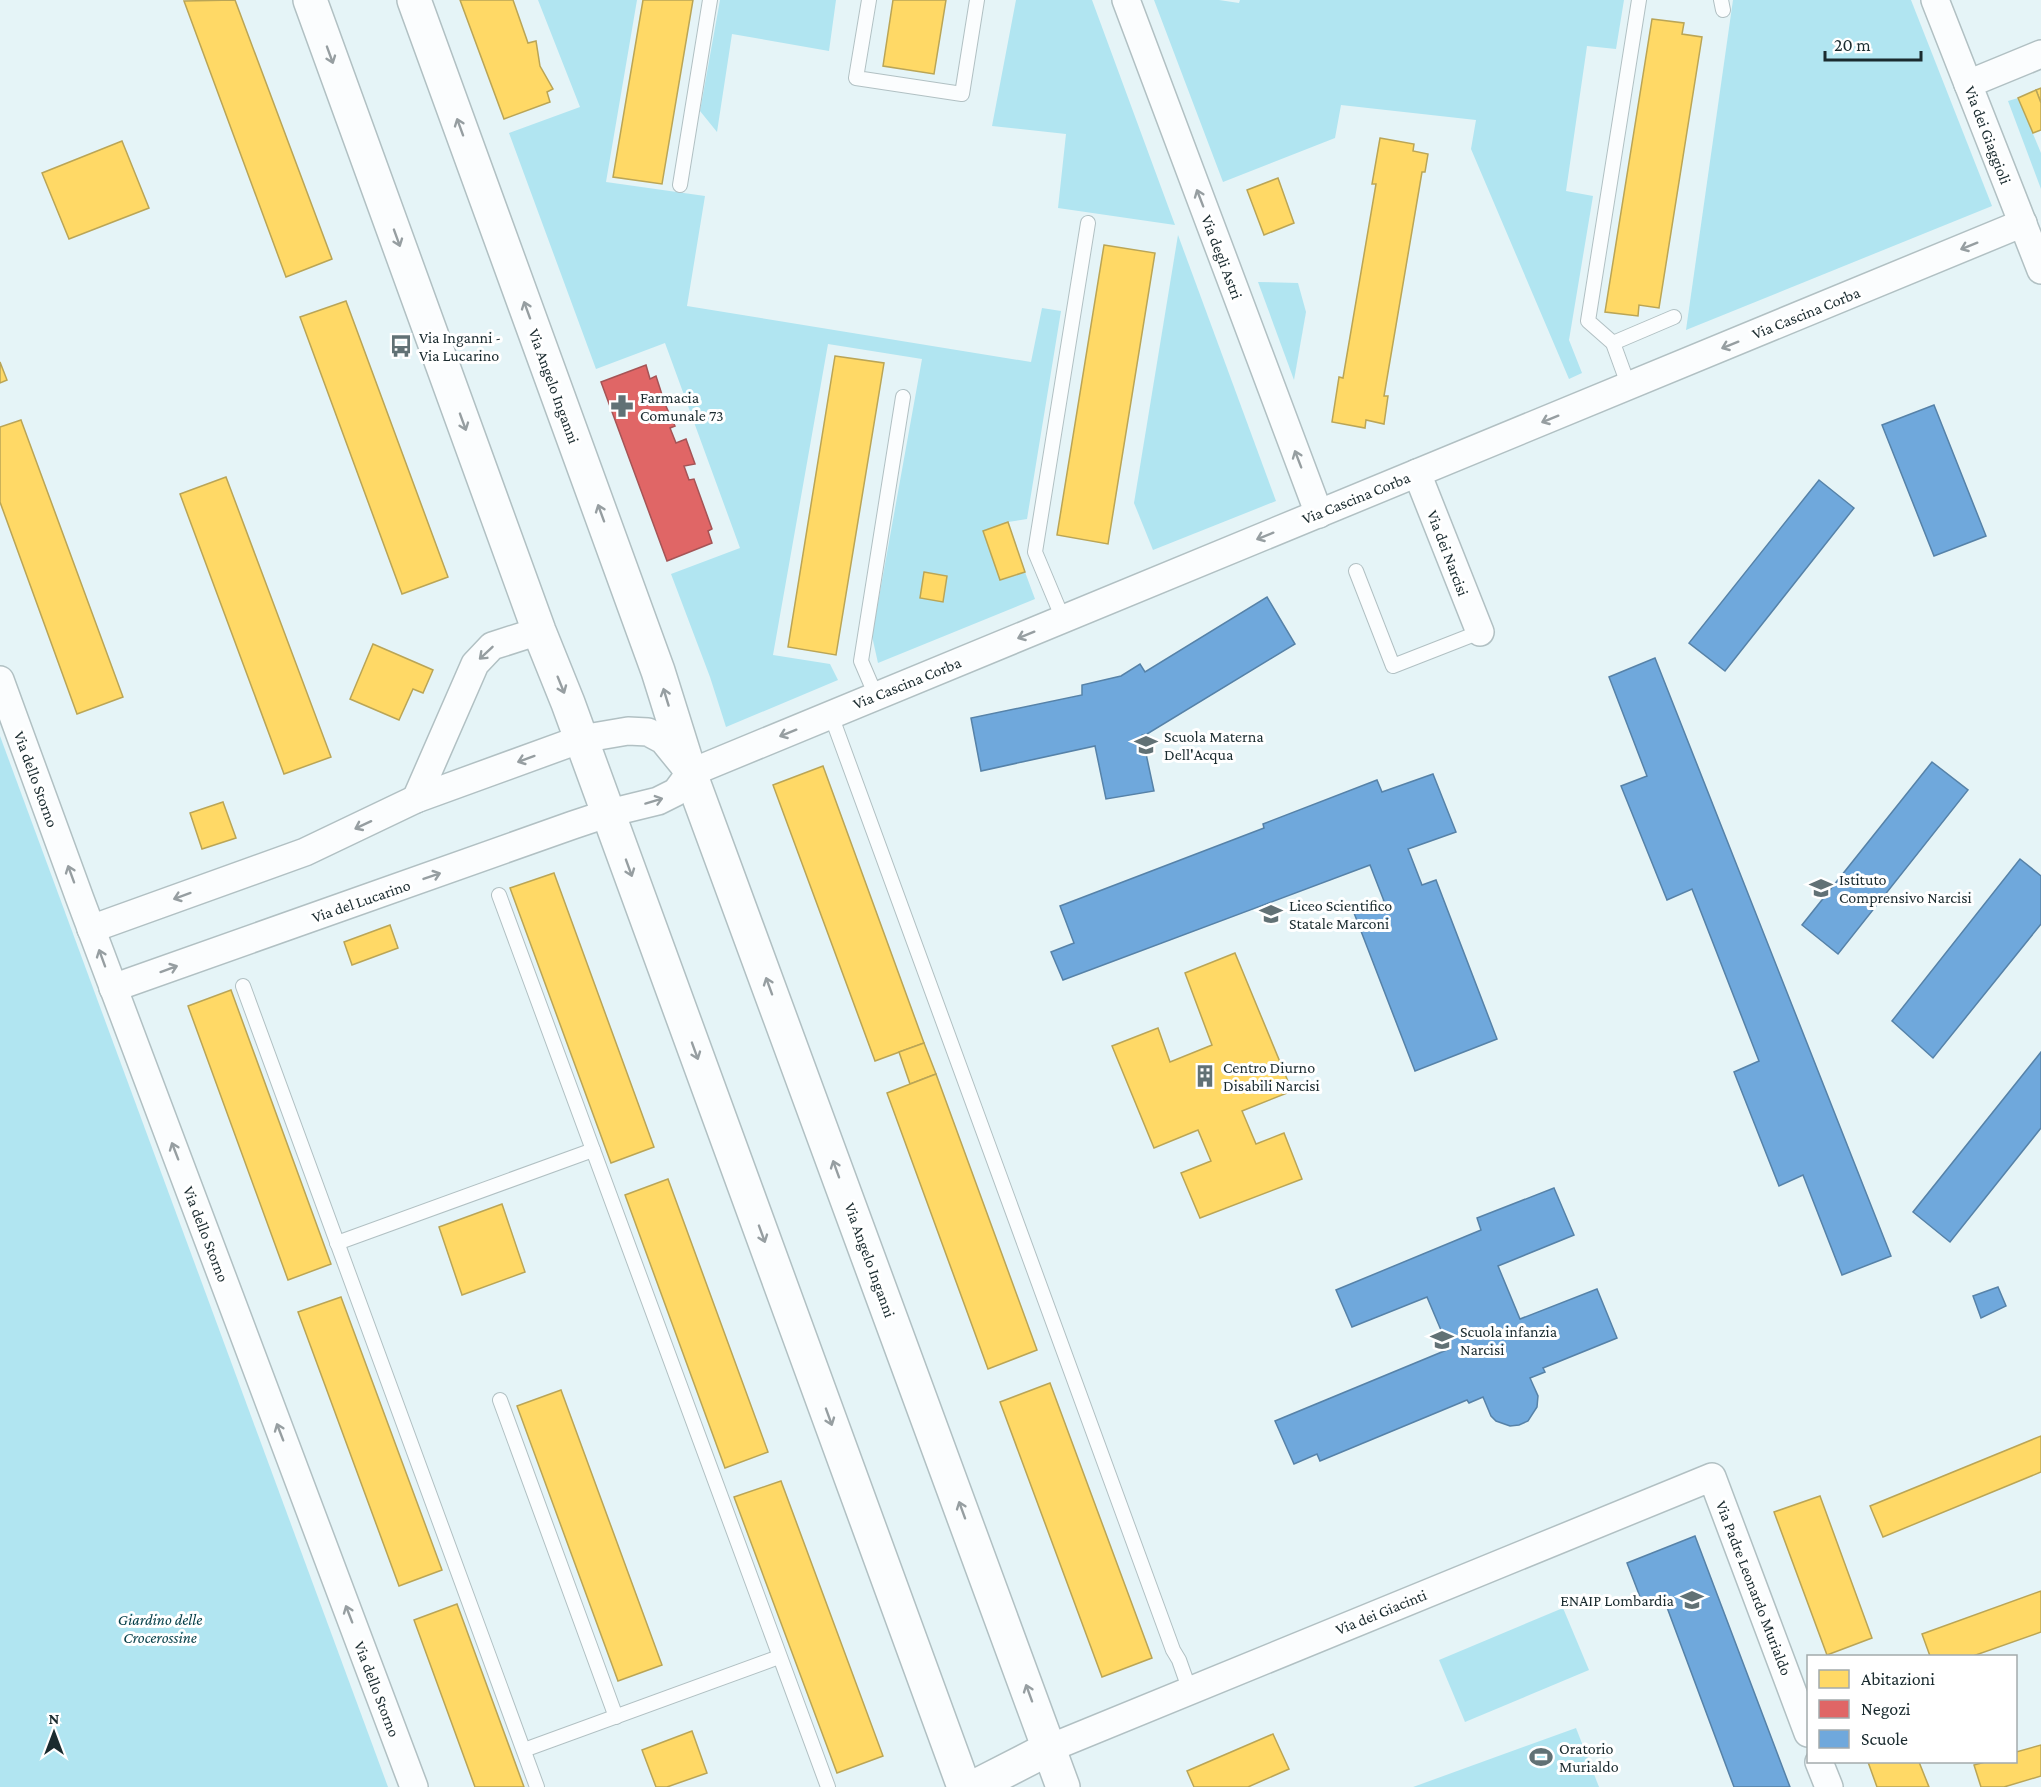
<svg xmlns="http://www.w3.org/2000/svg" width="2041" height="1787" font-family="'Crimson Pro',serif">
	<style>
		.green { fill: #b1e5f1 }
		.homes { fill: #ffd966; stroke: #baa556; stroke-width: 1.5 }
		.shops { fill: #e06666; stroke: #a55456; stroke-width: 1.5 }
		.schools { fill: #6fa8dc; stroke: #5682a8; stroke-width: 1.5 }
		.lines { fill: none; stroke-linecap: round; stroke-linejoin: round }
		.service-casing { stroke: #b1c0c3; stroke-width: 16 }
		.minor-casing { stroke: #b1c0c3; stroke-width: 30 }
		.tertiary-casing { stroke: #b1c0c3; stroke-width: 36 }
		.service { stroke: #fbfdfe; stroke-width: 14 }
		.minor { stroke: #fbfdfe; stroke-width: 27 }
		.tertiary { stroke: #fbfdfe; stroke-width: 33 }
		.oneway { stroke: #969ea1 }
		.labels { text-anchor: middle; dominant-baseline: central; stroke-width: 6; stroke-linejoin: round; paint-order: stroke }
		.street-label { font-size: 16px; fill: #1a2b2f; stroke: #fff }
		.poi-label { font-size: 16px; fill: #1a2b2f; stroke: #fff; text-anchor: start }
		.park-label { font-size: 16px; font-style: italic; fill: #043e48; stroke: #fff }
	</style>
	<rect width="100%" height="100%" fill="#e5f4f7"/>
	<g class="green">
		<path d="M538 0H637L606 182 705 196 687 306 1031 362 1042 308 1061 311 1027 519 1008 522 984 531 1000 579 1025 572 1035 599 878 663 872 636 922 359 828 344 773 655 830 664 838 680 726 727 710 677 671 574 740 548 665 343 596 369 509 133 580 107Z"/>
		<path d="M720 0H836L829 51 732 34 717 132 700 111Z"/>
		<path d="M1016 0H1092L1175 225 1058 208 1066 134 992 126Z"/>
		<path d="M1154 0H1219L1239 3 1240 0H1624L1616 49 1587 46 1566 191 1593 196 1569 340 1582 373 1569 379 1471 149 1476 120 1341 105 1335 138 1223 182Z"/>
		<path d="M1733 0H1911L1992 206 1686 330Z"/>
		<path d="M2018 98 2041 153V189L2008 101Z"/>
		<path d="M1178 235 1276 501 1153 550 1134 503Z"/>
		<path d="M1258 282 1298 283 1306 312 1294 380Z"/>
		<path d="M0 736 388 1787H0Z"/>
		<path d="M1563 1608 1589 1670 1465 1722 1439 1660Z"/>
		<path d="M1576 1728 1599 1787H1413Z"/>
	</g>
	<g class="homes">
		<path d="M235 0 332 259 286 277 184 1Z"/>
		<path d="M460 0H513L528 43 536 41 540 66 553 89 547 92 550 102 504 119Z"/>
		<path d="M643 0H693L662 184 613 177Z"/>
		<path d="M893 0H946L934 74 883 66Z"/>
		<path d="M1652 19 1684 23 1682 34 1702 37 1659 308 1639 305 1638 316 1605 312Z"/>
		<path d="M2041 88V103L2036 90Z"/>
		<path d="M2036 90 2041 103V130L2033 133 2018 98Z"/>
		<path d="M1380 138 1414 144 1413 151 1428 154 1425 172H1422L1384 396H1388L1384 424 1366 420 1365 428 1332 422 1339 377 1343 378 1376 184H1372Z"/>
		<path d="M122 141 149 208 69 239 42 173Z"/>
		<path d="M1278 178 1294 223 1264 235 1247 190Z"/>
		<path d="M1104 245 1155 253 1108 544 1057 535Z"/>
		<path d="M346 301 448 577 402 594 300 317Z"/>
		<path d="M835 356 884 363 836 655 788 647Z"/>
		<path d="M0 362 7 380 0 383Z"/>
		<path d="M21 420 123 697 77 714 0 502V427Z"/>
		<path d="M226 477 331 757 284 774 180 494Z"/>
		<path d="M1008 522 1025 572 1000 580 983 531Z"/>
		<path d="M924 572 947 576 943 602 920 598Z"/>
		<path d="M373 644 433 670 423 693 413 689 399 720 350 699Z"/>
		<path d="M823 766 924 1043 875 1061 773 785Z"/>
		<path d="M223 802 236 838 202 849 190 813Z"/>
		<path d="M554 873 654 1147 611 1163 510 888Z"/>
		<path d="M390 925 398 948 352 965 344 942Z"/>
		<path d="M1235 953 1292 1091 1242 1111 1256 1144 1284 1133 1302 1179 1200 1218 1181 1173 1211 1161 1198 1130 1154 1148 1112 1046 1158 1028 1170 1062 1212 1045 1185 973Z"/>
		<path d="M231 990 331 1264 288 1280 188 1006Z"/>
		<path d="M924 1043 936 1074 910 1084 899 1052Z"/>
		<path d="M936 1074 1037 1350 988 1369 887 1093Z"/>
		<path d="M668 1179 768 1452 725 1468 625 1195Z"/>
		<path d="M502 1204 525 1272 462 1295 439 1227Z"/>
		<path d="M341 1297 442 1570 399 1586 298 1312Z"/>
		<path d="M1050 1383 1152 1658 1102 1677 1000 1402Z"/>
		<path d="M561 1390 662 1665 618 1681 517 1406Z"/>
		<path d="M2041 1436V1472L1883 1537 1870 1506Z"/>
		<path d="M781 1481 883 1756 837 1773 734 1497Z"/>
		<path d="M1820 1496 1872 1638 1827 1655 1774 1512Z"/>
		<path d="M2041 1591V1632L1973 1656H1930L1922 1634Z"/>
		<path d="M457 1604 524 1787H475L414 1620Z"/>
		<path d="M692 1731 707 1773 667 1787H656L642 1750Z"/>
		<path d="M1273 1734 1289 1769 1248 1787H1194L1187 1771Z"/>
		<path d="M2041 1745V1776L2004 1787H1981L1974 1765 1985 1762H2016V1752Z"/>
		<path d="M1868 1762H1919L1929 1787H1877Z"/>
	</g>
	<path class="shops" d="M646 365 650 379 656 376 665 404 675 426 670 428 676 443 686 439 695 464 684 466 689 480 694 479 712 529 708 531 712 543 667 561 601 382Z"/>
	<g class="schools">
		<path d="M1934 405 1986 536 1934 556 1882 425Z"/>
		<path d="M1819 480 1854 508 1725 671 1689 643Z"/>
		<path d="M1267 597 1295 644 1147 734 1142 735 1154 791 1106 799 1095 746 981 771 971 718 1082 695V685L1121 676 1140 664 1145 672Z"/>
		<path d="M1655 658 1891 1256 1842 1275 1803 1175 1779 1186 1734 1072 1759 1061 1692 889 1667 900 1621 786 1647 776 1609 677Z"/>
		<path d="M1932 762 1968 790 1838 954 1802 925Z"/>
		<path d="M1433 774 1456 832 1408 849 1422 885 1436 880 1497 1039 1415 1071 1354 913 1384 901 1370 865 1063 980 1051 952 1074 943 1060 906 1264 828 1263 824 1377 780 1382 792Z"/>
		<path d="M2020 859 2041 876V924L1933 1058 1892 1021Z"/>
		<path d="M2041 1052V1128L1950 1242 1913 1212Z"/>
		<path d="M1554 1188 1574 1235 1498 1266 1520 1319 1597 1289 1617 1338 1543 1368 1545 1372 1530 1378 1538 1396 1537 1407 1528 1421 1519 1425 1510 1426 1496 1421 1491 1416 1483 1397 1469 1403 1467 1400 1320 1461 1317 1454 1294 1464 1275 1421 1449 1349 1427 1297 1352 1327 1336 1290 1481 1230 1477 1218Z"/>
		<path d="M1998 1287 2006 1306 1981 1318 1973 1296Z"/>
		<path d="M1695 1536 1790 1787H1734L1662 1594 1642 1602 1627 1563Z"/>
	</g>
	<g class="lines">
		<g class="service-casing">
			<g id="service">
				<path d="M869 0 856 78 962 94 977 0"/>
				<path d="M1721 0 1723 10"/>
				<path d="M680 185 710 0"/>
				<path d="M1613 343 1674 317"/>
				<path d="M1629 387 1613 343 1588 321 1639 0"/>
				<path d="M1356 571 1393 666 1480 632"/>
				<path d="M1063 619 1035 552 1088 223"/>
				<path d="M876 696 861 661 903 397"/>
				<path d="M831 715 1173 1650 1179 1660 1190 1691"/>
				<path d="M499 895 828 1787"/>
				<path d="M243 986 537 1787"/>
				<path d="M337 1243 593 1150"/>
				<path d="M500 1400 616 1717"/>
				<path d="M524 1750 779 1657"/>
			</g>
		</g>
		<g class="minor-casing">
			<g id="minor">
				<path d="M1126 0 1319 514"/>
				<path d="M1935 0 2041 270"/>
				<path d="M1968 84 2041 54"/>
				<path d="M1417 473 1480 632"/>
				<path d="M0 680 80 899 414 1787"/>
				<path d="M690 773 2023 223"/>
				<path d="M416 799 475 664 492 646 539 631"/>
				<path d="M91 929 305 852 416 799 581 739 628 731 648 732 663 740 685 767"/>
				<path d="M113 988 573 825 609 813 658 801 676 792 690 773"/>
				<path d="M1050 1748 1712 1477 1808 1733"/>
				<path d="M1819 1762 1829 1787"/>
			</g>
		</g>
		<g class="tertiary-casing">
			<g id="tertiary">
				<path d="M310 0 539 631 568 703 964 1787"/>
				<path d="M414 0 658 671 690 773 1063 1787"/>
				<path d="M974 1787 1050 1748"/>
			</g>
		</g>
		<use href="#service" class="service"/>
		<use href="#minor" class="minor"/>
		<use href="#tertiary" class="tertiary"/>
	</g>
	<defs><path id="oneway-shaft" d="M-6 0H5M1.5-3L5.5 0L1.5 3" fill="none" stroke-width="1.6" stroke-linecap="round" stroke-linejoin="round" transform="scale(1.5)"/></defs>
	<g class="oneway">
		<use href="#oneway-shaft" transform="translate(330 55) rotate(70)"/>
		<use href="#oneway-shaft" transform="translate(460 127) rotate(-110)"/>
		<use href="#oneway-shaft" transform="translate(1200 198) rotate(-111)"/>
		<use href="#oneway-shaft" transform="translate(397 238) rotate(70)"/>
		<use href="#oneway-shaft" transform="translate(1969 246) rotate(158)"/>
		<use href="#oneway-shaft" transform="translate(527 310) rotate(-110)"/>
		<use href="#oneway-shaft" transform="translate(1730 345) rotate(158)"/>
		<use href="#oneway-shaft" transform="translate(1550 419) rotate(158)"/>
		<use href="#oneway-shaft" transform="translate(463 422) rotate(70)"/>
		<use href="#oneway-shaft" transform="translate(1298 459) rotate(-111)"/>
		<use href="#oneway-shaft" transform="translate(601 513) rotate(-110)"/>
		<use href="#oneway-shaft" transform="translate(1265 536) rotate(158)"/>
		<use href="#oneway-shaft" transform="translate(1026 635) rotate(158)"/>
		<use href="#oneway-shaft" transform="translate(486 653) rotate(137)"/>
		<use href="#oneway-shaft" transform="translate(561 685) rotate(68)"/>
		<use href="#oneway-shaft" transform="translate(666 697) rotate(-107)"/>
		<use href="#oneway-shaft" transform="translate(788 733) rotate(158)"/>
		<use href="#oneway-shaft" transform="translate(526 759) rotate(160)"/>
		<use href="#oneway-shaft" transform="translate(654 801) rotate(-17)"/>
		<use href="#oneway-shaft" transform="translate(363 825) rotate(155)"/>
		<use href="#oneway-shaft" transform="translate(629 868) rotate(70)"/>
		<use href="#oneway-shaft" transform="translate(71 874) rotate(-110)"/>
		<use href="#oneway-shaft" transform="translate(432 876) rotate(-19)"/>
		<use href="#oneway-shaft" transform="translate(182 896) rotate(160)"/>
		<use href="#oneway-shaft" transform="translate(102 958) rotate(-110)"/>
		<use href="#oneway-shaft" transform="translate(169 969) rotate(-20)"/>
		<use href="#oneway-shaft" transform="translate(769 986) rotate(-110)"/>
		<use href="#oneway-shaft" transform="translate(695 1051) rotate(70)"/>
		<use href="#oneway-shaft" transform="translate(175 1151) rotate(-111)"/>
		<use href="#oneway-shaft" transform="translate(836 1169) rotate(-110)"/>
		<use href="#oneway-shaft" transform="translate(762 1234) rotate(70)"/>
		<use href="#oneway-shaft" transform="translate(829 1417) rotate(70)"/>
		<use href="#oneway-shaft" transform="translate(280 1432) rotate(-111)"/>
		<use href="#oneway-shaft" transform="translate(962 1510) rotate(-110)"/>
		<use href="#oneway-shaft" transform="translate(349 1614) rotate(-111)"/>
		<use href="#oneway-shaft" transform="translate(1029 1693) rotate(-110)"/>
	</g>
	<defs>
		<g id="bus-bare" transform="scale(1.8)"><path d="M-5-6H5V4H4V6H2V4H-2V6H-4V4H-5ZM-3.5-4V0h7V-4ZM-3.5 1.2v1.5H-2V1.2ZM2 1.2v1.5H3.5V1.2Z" fill="#617175" stroke="#fff" stroke-width="2.5" paint-order="stroke"/></g>
		<g id="pharmacy-bare" transform="scale(1.8)"><path d="M-2-6h4v4h4v4h-4v4h-4v-4h-4v-4h4Z" fill="#617175" stroke="#fff" stroke-width="2.5" paint-order="stroke"/></g>
		<g id="school-bare" transform="scale(1.8)"><path d="M0-5L7-2L0 1L-7-2ZM-4 1L0 2.5L4 1V4Q0 6-4 4Z" fill="#617175" stroke="#fff" stroke-width="2.5" paint-order="stroke"/></g>
		<g id="building-bare" transform="scale(1.8)"><path d="M-4-6H4V6H1V3H-1V6H-4ZM-2.5-4.3h1.7v1.8h-1.7ZM.8-4.3h1.7v1.8H.8ZM-2.5-1h1.7V.8h-1.7ZM.8-1h1.7V.8H.8Z" fill="#617175" stroke="#fff" stroke-width="2.5" paint-order="stroke"/></g>
		<g id="stadium-bare" transform="scale(1.8)"><path d="M0-5a6.5 5 0 1 0 0 10a6.5 5 0 1 0 0-10ZM-3.5-1.8h7v3.6h-7Z" fill="#617175" stroke="#fff" stroke-width="2.5" paint-order="stroke"/></g>
	</defs>
	<g fill-rule="evenodd">
		<use href="#bus-bare" x="401" y="346"/>
		<use href="#pharmacy-bare" x="622" y="406"/>
		<use href="#school-bare" x="1146" y="745"/>
		<use href="#school-bare" x="1821" y="888"/>
		<use href="#school-bare" x="1271" y="914"/>
		<use href="#building-bare" x="1205" y="1076"/>
		<use href="#school-bare" x="1442" y="1340"/>
		<use href="#school-bare" x="1692" y="1600"/>
		<use href="#stadium-bare" x="1541" y="1757"/>
	</g>
	<g class="labels">
		<g class="street-label">
			<text transform="translate(1988 135) rotate(69)">Via dei Giaggioli</text>
			<text transform="translate(1222 257) rotate(69)">Via degli Astri</text>
			<text transform="translate(1806 313) rotate(-22)">Via Cascina Corba</text>
			<text transform="translate(554 386) rotate(70)">Via Angelo Inganni</text>
			<text transform="translate(1356 498) rotate(-22)">Via Cascina Corba</text>
			<text transform="translate(1448 553) rotate(69)">Via dei Narcisi</text>
			<text transform="translate(907 683) rotate(-22)">Via Cascina Corba</text>
			<text transform="translate(36 779) rotate(70)">Via dello Storno</text>
			<text transform="translate(361 901) rotate(-19)">Via del Lucarino</text>
			<text transform="translate(206 1234) rotate(69)">Via dello Storno</text>
			<text transform="translate(870 1260) rotate(70)">Via Angelo Inganni</text>
			<text transform="translate(1754 1588) rotate(69)">Via Padre Leonardo Murialdo</text>
			<text transform="translate(1381 1612) rotate(-22)">Via dei Giacinti</text>
			<text transform="translate(377 1689) rotate(69)">Via dello Storno</text>
		</g>
		<g class="poi-label">
			<text x="419" y="337">Via Inganni -<tspan x="419" dy="18">Via Lucarino</tspan></text>
			<text x="640" y="397">Farmacia<tspan x="640" dy="18">Comunale 73</tspan></text>
			<text x="1164" y="736">Scuola Materna<tspan x="1164" dy="18">Dell'Acqua</tspan></text>
			<text x="1839" y="879">Istituto<tspan x="1839" dy="18">Comprensivo Narcisi</tspan></text>
			<text x="1289" y="905">Liceo Scientifico<tspan x="1289" dy="18">Statale Marconi</tspan></text>
			<text x="1223" y="1067">Centro Diurno<tspan x="1223" dy="18">Disabili Narcisi</tspan></text>
			<text x="1460" y="1331">Scuola infanzia<tspan x="1460" dy="18">Narcisi</tspan></text>
			<text x="1674" y="1600" text-anchor="end">ENAIP Lombardia</text>
			<text x="1559" y="1748">Oratorio<tspan x="1559" dy="18">Murialdo</tspan></text>
		</g>
		<g class="park-label">
			<text x="160" y="1619">Giardino delle<tspan x="160" dy="18">Crocerossine</tspan></text>
		</g>
	</g>
	<rect x="1807" y="1655" width="210" height="108" fill="#ffffff" stroke="#a3aaac" stroke-width="1.5"/>
	<rect x="1819" y="1670" width="30" height="18" fill="#ffd966" stroke="#a3aaac" stroke-width="1.5"/>
	<text x="1861" y="1685" font-size="18" fill="#1a2b2f">Abitazioni</text>
	<rect x="1819" y="1700" width="30" height="18" fill="#e06666" stroke="#a3aaac" stroke-width="1.5"/>
	<text x="1861" y="1715" font-size="18" fill="#1a2b2f">Negozi</text>
	<rect x="1819" y="1730" width="30" height="18" fill="#6fa8dc" stroke="#a3aaac" stroke-width="1.5"/>
	<text x="1861" y="1745" font-size="18" fill="#1a2b2f">Scuole</text>
	<g transform="translate(54 1733)" stroke="#ffffff" stroke-width="4.5" paint-order="stroke">
	<path d="M0-4.5L10 22L0 15L-10 22Z" fill="#1a2b2f"/>
	<text y="-9" font-size="16" font-weight="bold" text-anchor="middle" fill="#1a2b2f">N</text>
	</g>
	<path d="M1825 51v9h96v-9" fill="none" stroke="#1a2b2f" stroke-width="3"/>
	<text x="1834" y="51" font-size="18" fill="#1a2b2f" stroke="#ffffff" stroke-width="4.5" paint-order="stroke">20 m</text>
</svg>
